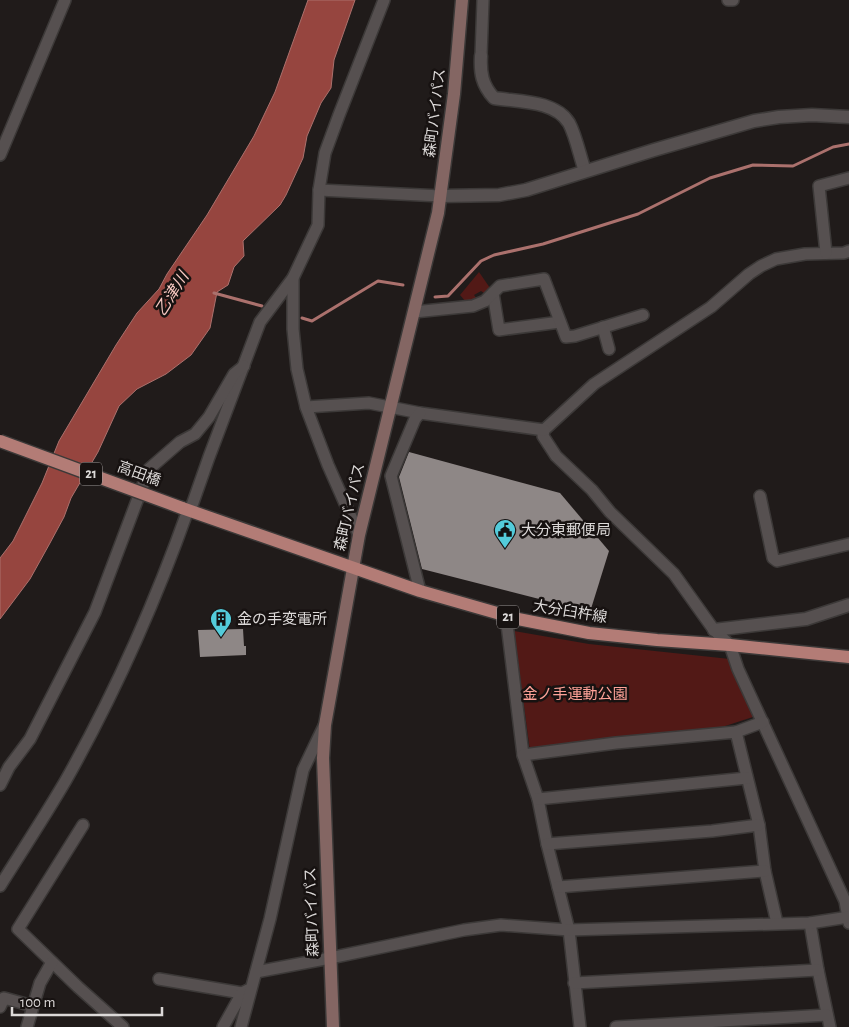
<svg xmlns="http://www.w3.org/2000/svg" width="849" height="1027" font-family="'Alegreya Sans','Noto Sans JP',sans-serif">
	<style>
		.green { fill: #521916 }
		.water { fill: #96453f; stroke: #ab716d }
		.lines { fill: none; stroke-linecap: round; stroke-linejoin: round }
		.stream { stroke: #ab716d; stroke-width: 3 }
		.building { fill: #8e8786 }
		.minor-casing { stroke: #3c3938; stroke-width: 14 }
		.tertiary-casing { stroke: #3c3938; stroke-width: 15 }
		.secondary-casing { stroke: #3c3938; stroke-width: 15 }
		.primary-casing { stroke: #3c3938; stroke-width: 15 }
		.minor { stroke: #565050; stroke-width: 11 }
		.tertiary { stroke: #565050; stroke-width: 12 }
		.secondary { stroke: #846663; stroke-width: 12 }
		.primary { stroke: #b37c76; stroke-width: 12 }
		.primary-bridge-casing { stroke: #3c3938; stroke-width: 15; stroke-linecap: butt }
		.primary-bridge { stroke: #b37c76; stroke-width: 12 }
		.labels { text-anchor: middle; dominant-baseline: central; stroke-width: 5; stroke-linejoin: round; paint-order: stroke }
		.shield { fill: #171211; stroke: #a19d9c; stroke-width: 1 }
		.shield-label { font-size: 14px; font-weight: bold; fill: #dcd9d8 }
		.street-label { font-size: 15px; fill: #dcd9d8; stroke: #171211 }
		.poi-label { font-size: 15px; fill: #dcd9d8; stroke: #171211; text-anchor: start }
		.park-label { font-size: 15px; fill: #fea298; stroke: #171211 }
		.water-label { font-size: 16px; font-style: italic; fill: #f8c8c2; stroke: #171211 }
	</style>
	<rect width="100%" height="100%" fill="#201b1a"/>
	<g class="green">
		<path d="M479 272 490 288 484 293 481 291 474 295 477 299 466 302 460 295Z"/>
		<path d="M514 631 589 644 730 659 756 716 719 728 530 751Z"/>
	</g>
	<path class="water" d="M308 0H355L334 60 331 88 321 103 307 136 303 158 286 195 280 205 243 241 244 256 234 267 228 285 217 292 210 328 191 355 166 374 137 389 119 406 98 452 71 498 64 517 50 543 30 579 0 619V558L13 541 42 483 59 441 116 345 137 313 159 289 167 274 207 215 254 136 275 92Z"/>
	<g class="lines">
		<g class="stream">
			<path d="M214 293 262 306"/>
			<path d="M435 297 448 296 481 261 494 255 543 244 638 214 710 178 753 165 793 166 833 147 849 144"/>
			<path d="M302 318 312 321 378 281 403 285"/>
		</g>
	</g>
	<g class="building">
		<path d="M409 452 560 493 609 551 590 612 422 569 399 477Z"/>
		<path d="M243 629 244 646H246V655L200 657 198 630Z"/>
	</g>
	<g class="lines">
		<g class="minor-casing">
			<g id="minor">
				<path d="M728 0H733"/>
				<path d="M481 56 483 0"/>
				<path d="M0 155 65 0"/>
				<path d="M319 190 441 196"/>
				<path d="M849 251 844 253 805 254 776 259 761 266 749 274 711 307 594 384 544 430 543 436 556 456 592 490 610 512 674 574 714 630 730 645 738 669 845 901 849 923"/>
				<path d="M826 253 819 186 849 178"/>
				<path d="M493 293 499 330 560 322"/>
				<path d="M414 312 473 306 485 301 500 286 544 279 566 337 575 336 643 315"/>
				<path d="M603 327 609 349"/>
				<path d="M306 407 369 403 420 413 544 430"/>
				<path d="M420 413 415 419 391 476 420 591"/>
				<path d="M760 496 773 558 777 561 849 544"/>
				<path d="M190 511 209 457 260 322 293 278"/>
				<path d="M359 535 328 465 306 407 297 369 293 329V278L318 225 319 190 325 153 339 115 384 0"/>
				<path d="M506 616 523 755 538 799 547 844 569 930 580 1027"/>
				<path d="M736 732 763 722"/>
				<path d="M523 755 616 743 736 732 759 825 765 871 777 923"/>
				<path d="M0 785 9 767 30 739 95 612 149 469 180 442 195 434 209 417 234 374 244 366"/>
				<path d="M538 799 747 778"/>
				<path d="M83 825 18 929 78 987 123 1027"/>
				<path d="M547 844 712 831 759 825"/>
				<path d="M0 886C22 851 45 816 66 780 115 693 155 603 188 510"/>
				<path d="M558 887 765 871"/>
				<path d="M810 923 818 970 830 1027"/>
				<path d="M256 972 330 958 464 930 501 925 569 930 810 923 849 917"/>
				<path d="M159 979 242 993"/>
				<path d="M574 983 818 970"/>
				<path d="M0 1007 4 998 33 1006"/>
				<path d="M27 1027 40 983 52 962"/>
				<path d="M223 1027 242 993 248 990"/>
				<path d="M241 1027 270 919 303 770 324 726"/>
				<path d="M616 1027 827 1015"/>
			</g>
		</g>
		<g class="tertiary-casing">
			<g id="tertiary">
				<path d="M481 56C480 73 482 85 494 98 518 102 555 100 569 123 576 136 580 157 585 171"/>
				<path d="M441 196 499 195 526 190 654 150 754 121 779 117 812 115 849 117"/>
				<path d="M714 630 806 619 849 605"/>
			</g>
		</g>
		<g class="secondary-casing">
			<path id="secondary" d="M333 1027 323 758 325 725 359 535 438 213 454 94 462 0"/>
		</g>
		<g class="primary-casing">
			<path id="primary" d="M182 508 420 591 518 619 589 633 657 640 730 645 849 657"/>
		</g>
		<use href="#minor" class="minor"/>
		<use href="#tertiary" class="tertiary"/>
		<use href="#secondary" class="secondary"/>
		<use href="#primary" class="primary"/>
		<g class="primary-bridge-casing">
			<path id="primary-bridge" d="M0 441 182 508"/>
		</g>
		<use href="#primary-bridge" class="primary-bridge"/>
	</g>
	<defs>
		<g id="civic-pin" transform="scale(1.125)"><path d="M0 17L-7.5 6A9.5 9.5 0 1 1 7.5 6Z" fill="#53cbda" stroke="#171211"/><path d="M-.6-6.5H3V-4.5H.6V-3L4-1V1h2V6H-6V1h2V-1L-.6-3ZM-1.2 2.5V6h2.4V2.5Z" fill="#111"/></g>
		<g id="building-pin" transform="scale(1.125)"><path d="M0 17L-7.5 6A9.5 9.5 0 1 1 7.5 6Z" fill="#53cbda" stroke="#171211"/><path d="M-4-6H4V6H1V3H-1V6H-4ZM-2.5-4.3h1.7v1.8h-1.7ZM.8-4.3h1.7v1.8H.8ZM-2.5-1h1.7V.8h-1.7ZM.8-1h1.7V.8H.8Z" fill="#111"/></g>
	</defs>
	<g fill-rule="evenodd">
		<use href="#civic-pin" x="505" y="530"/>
		<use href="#building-pin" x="221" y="619"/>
	</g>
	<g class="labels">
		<g class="shield">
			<rect x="80" y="462.5" width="22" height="23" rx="4"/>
			<rect x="497" y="605.5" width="22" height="23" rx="4"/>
		</g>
		<g class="shield-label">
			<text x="91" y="474">21</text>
			<text x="508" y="617">21</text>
		</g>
		<g class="street-label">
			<text transform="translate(435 113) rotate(-83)">森町バイパス</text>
			<text transform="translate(139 474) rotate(20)">高田橋</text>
			<text transform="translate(350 507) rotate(-77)">森町バイパス</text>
			<text transform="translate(570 612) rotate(9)">大分臼杵線</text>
			<text transform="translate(312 912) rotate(-92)">森町バイパス</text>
		</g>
		<g class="poi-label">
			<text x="521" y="530">大分東郵便局</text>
			<text x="237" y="619">金の手変電所</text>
		</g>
		<g class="park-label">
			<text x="575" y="694">金ノ手運動公園</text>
		</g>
		<g class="water-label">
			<text transform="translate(172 294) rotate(-58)">乙津川</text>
		</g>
	</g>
	<path d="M12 1007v8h150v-8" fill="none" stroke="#dcd9d8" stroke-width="2.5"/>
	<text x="20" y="1007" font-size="15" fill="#dcd9d8" stroke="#171211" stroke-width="4" paint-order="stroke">100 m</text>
</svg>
